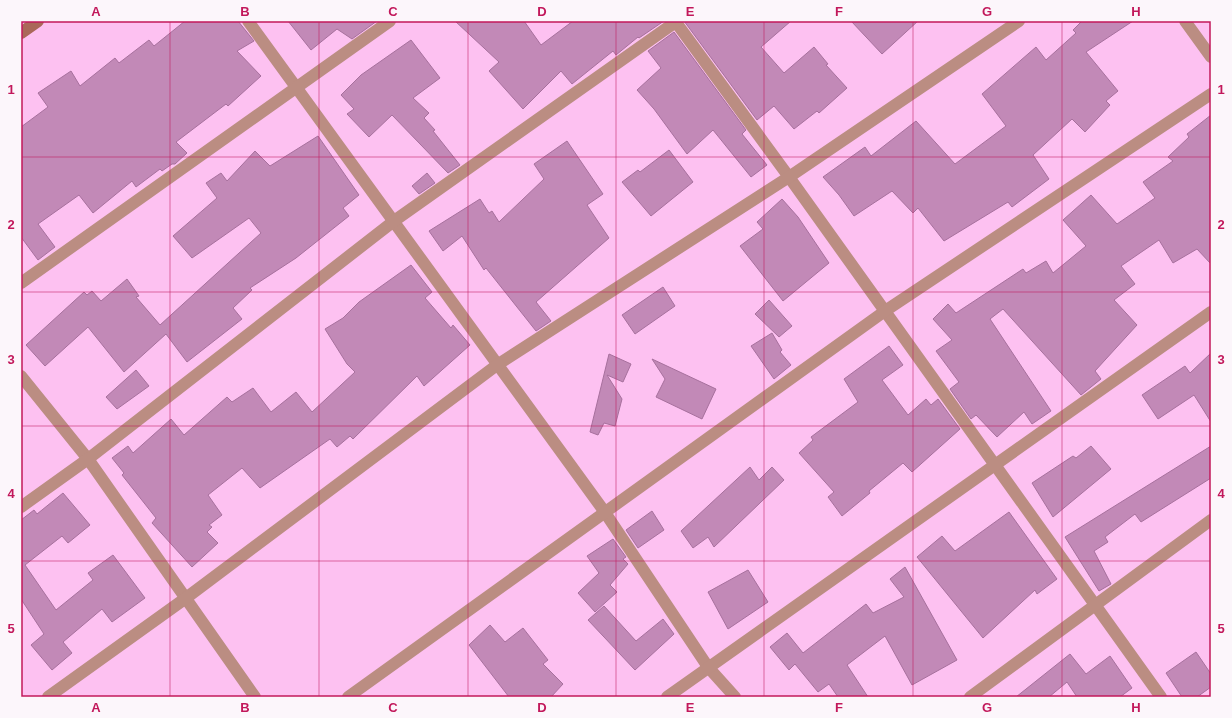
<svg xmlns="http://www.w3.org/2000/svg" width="1232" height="718" font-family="Helvetica,sans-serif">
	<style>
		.building { fill: #c289b7; stroke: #a7709d }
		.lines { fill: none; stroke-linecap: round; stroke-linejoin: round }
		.minor { stroke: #bb8d82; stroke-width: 12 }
		.secondary { stroke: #aa6859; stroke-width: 12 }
		.grid { fill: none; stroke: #c2185b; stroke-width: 1; stroke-opacity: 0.55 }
		.neatline { fill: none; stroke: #c2185b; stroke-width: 1.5 }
		.grid-label { font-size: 13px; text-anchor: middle; font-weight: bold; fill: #c2185b }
	</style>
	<rect width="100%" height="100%" fill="#fdc1f1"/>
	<g class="building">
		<path d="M185 21H238L254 41 237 51 261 76 228 106 226 104 176 142 187 153 175 164H172L162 171 160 169 136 187 132 181 93 213 79 195 38 224 55 247 38 260 21 237V127L48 107 38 93 71 71 80 86 115 58 119 63 149 40 154 46Z"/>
		<path d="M288 21H377L352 39 337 29 311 50Z"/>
		<path d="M455 21H524L541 45 573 21H664L639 38 638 37 616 55 613 51 572 84 561 71 523 109 489 71 499 62Z"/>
		<path d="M684 21H791L761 47 784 73 814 47 828 64 826 65 847 88 819 113 817 111 794 129 774 106 757 120Z"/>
		<path d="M851 21H918L882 54Z"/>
		<path d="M1082 21H1133L1086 52 1118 91 1106 101 1110 105 1085 132 1072 119 1033 155 1049 179 1012 207 1008 202 944 241 918 208 913 213 892 191 854 216 839 195 823 177 865 147 871 156 916 121 955 164 1006 126 982 94 1036 47 1046 60 1076 33 1073 30Z"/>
		<path d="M674 32 746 130 742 134 767 165 751 177 713 130 687 154 654 109 637 90 661 68 648 51Z"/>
		<path d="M411 40 440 78 413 98 429 113 424 118 435 130 433 131 460 165 448 173 392 115 369 137 347 114 354 109 341 95 361 75Z"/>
		<path d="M1211 115V264L1197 249 1173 263 1159 240 1121 266 1135 284 1114 300 1137 325 1095 371 1101 379 1081 395 1003 309 990 319 1051 411 1032 424 1024 412 997 437 976 415 971 419 950 389 959 382 936 351 952 340 933 319 948 304 956 313 1023 269 1026 273 1046 261 1053 273 1086 246 1063 220 1091 195 1117 224 1155 198 1143 182 1173 161 1168 157 1189 137 1187 134Z"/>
		<path d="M318 136 359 195 343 208 349 216 296 258 250 288 252 290 233 308 242 319 187 362 166 334 124 372 88 327 45 366 26 345 84 292 87 295 92 291 101 301 127 279 139 296 136 297 160 325 261 233 249 218 192 258 173 236 217 198 206 183 221 173 227 181 255 151 270 166Z"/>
		<path d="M567 141 603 194 587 205 609 238 536 302 551 321 536 331 486 268 484 270 462 236 443 251 429 231 480 199 489 213 492 211 499 222 544 179 534 164Z"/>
		<path d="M669 150 693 182 651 216 622 182 638 170 640 172Z"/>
		<path d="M427 173 435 183 419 194 412 186Z"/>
		<path d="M782 199 798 217 829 263 783 301 740 246 763 229 757 222Z"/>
		<path d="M411 265 432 292 425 298 451 328 453 325 470 345 424 386 417 376 353 439 350 436 337 447 330 439 260 488 242 468 208 495 222 515 209 525 212 527 207 532 218 543 192 567 152 523 156 518 122 475 124 473 112 458 128 446 133 453 171 419 184 435 227 397 232 402 253 388 271 412 296 392 312 412 355 372 347 364 325 329 343 318 359 302Z"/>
		<path d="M663 287 675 306 635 334 622 315Z"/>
		<path d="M769 300 792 326 779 337 755 314Z"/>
		<path d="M772 333 782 350 780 352 791 365 774 379 751 346Z"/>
		<path d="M889 346 903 365 882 380 908 415 926 399 931 405 938 399 960 429 912 472 903 463 869 491 870 493 842 516 828 497 834 492 799 453 813 440 811 437 858 402 844 379Z"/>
		<path d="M1211 353V422L1194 395 1158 419 1142 395 1185 366 1190 373Z"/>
		<path d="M609 354 631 364 623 382 607 375 622 399 615 426 604 423 598 435 590 432Z"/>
		<path d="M652 359 716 389 702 419 656 397 665 379Z"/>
		<path d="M136 370 149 386 117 409 106 397Z"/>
		<path d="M1091 446 1111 469 1053 517 1032 483 1073 456 1076 458Z"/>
		<path d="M1211 446V478L1141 522 1135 514 1105 537 1108 542 1094 551 1111 584 1099 591 1065 537Z"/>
		<path d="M750 467 759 480 772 467 784 480 714 547 708 537 693 548 681 531Z"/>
		<path d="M63 493 90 525 68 543 62 536 25 565 56 610 93 580 88 573 113 555 145 598 112 622 102 609 63 642 72 653 52 670 31 645 44 634 21 599V520L34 510 37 514Z"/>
		<path d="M652 511 664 530 638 548 626 530Z"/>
		<path d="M1009 512 1057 579 1037 594 1035 590 983 638 917 557 942 536 955 551Z"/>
		<path d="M613 539 626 557 623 559 628 564 610 585 617 592 595 612 578 593 599 573 587 556Z"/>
		<path d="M905 567 957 660 912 685 885 636 847 665 868 697H838L829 684 818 692 795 664 789 670 770 647 787 633 803 653 866 604 873 613 904 597 890 579Z"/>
		<path d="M748 570 768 602 728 629 708 592Z"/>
		<path d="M604 606 636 641 663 619 674 634 635 670 588 620Z"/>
		<path d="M490 625 505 642 523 628 548 660 543 664 563 684 551 697H509L469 645Z"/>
		<path d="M1196 652 1211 674V687L1197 697H1182L1166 673Z"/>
		<path d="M1070 654 1086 674 1110 656 1132 688 1120 697H1077L1067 682 1049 697H1016Z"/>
	</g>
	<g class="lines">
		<g class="minor">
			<path d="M248 21 604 511 708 667 735 697"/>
			<path d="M675 21 789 177 1161 697"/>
			<path d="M1185 21 1211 57"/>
			<path d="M21 283 390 21"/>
			<path d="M21 376 88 459 255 697"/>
			<path d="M21 507 88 459 394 221 677 21"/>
			<path d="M48 697 186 598 497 365 789 177 1019 21"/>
			<path d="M348 697 885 311 1211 94"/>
			<path d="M667 697 1211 312"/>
			<path d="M970 697 1211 520"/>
		</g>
		<path class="secondary" d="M21 33 38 21"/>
	</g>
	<path class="grid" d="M170 21V697M319 21V697M468 21V697M616 21V697M764 21V697M913 21V697M1062 21V697M21 157H1211M21 292H1211M21 426H1211M21 561H1211"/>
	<rect width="1232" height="718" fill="none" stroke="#fcf6fb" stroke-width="44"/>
	<rect x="22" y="22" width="1188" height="674" class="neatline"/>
	<g class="grid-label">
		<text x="96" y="16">A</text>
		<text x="245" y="16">B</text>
		<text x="393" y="16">C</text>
		<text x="542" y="16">D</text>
		<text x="690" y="16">E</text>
		<text x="839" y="16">F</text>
		<text x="987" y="16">G</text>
		<text x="1136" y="16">H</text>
		<text x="11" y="94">1</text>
		<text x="1221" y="94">1</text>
		<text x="11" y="229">2</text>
		<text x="1221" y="229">2</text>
		<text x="11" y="364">3</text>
		<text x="1221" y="364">3</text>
		<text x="11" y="498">4</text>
		<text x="1221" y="498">4</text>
		<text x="11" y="633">5</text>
		<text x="1221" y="633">5</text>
		<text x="96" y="712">A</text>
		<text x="245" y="712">B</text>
		<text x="393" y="712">C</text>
		<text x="542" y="712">D</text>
		<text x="690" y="712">E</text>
		<text x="839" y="712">F</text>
		<text x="987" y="712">G</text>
		<text x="1136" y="712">H</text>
	</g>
</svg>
